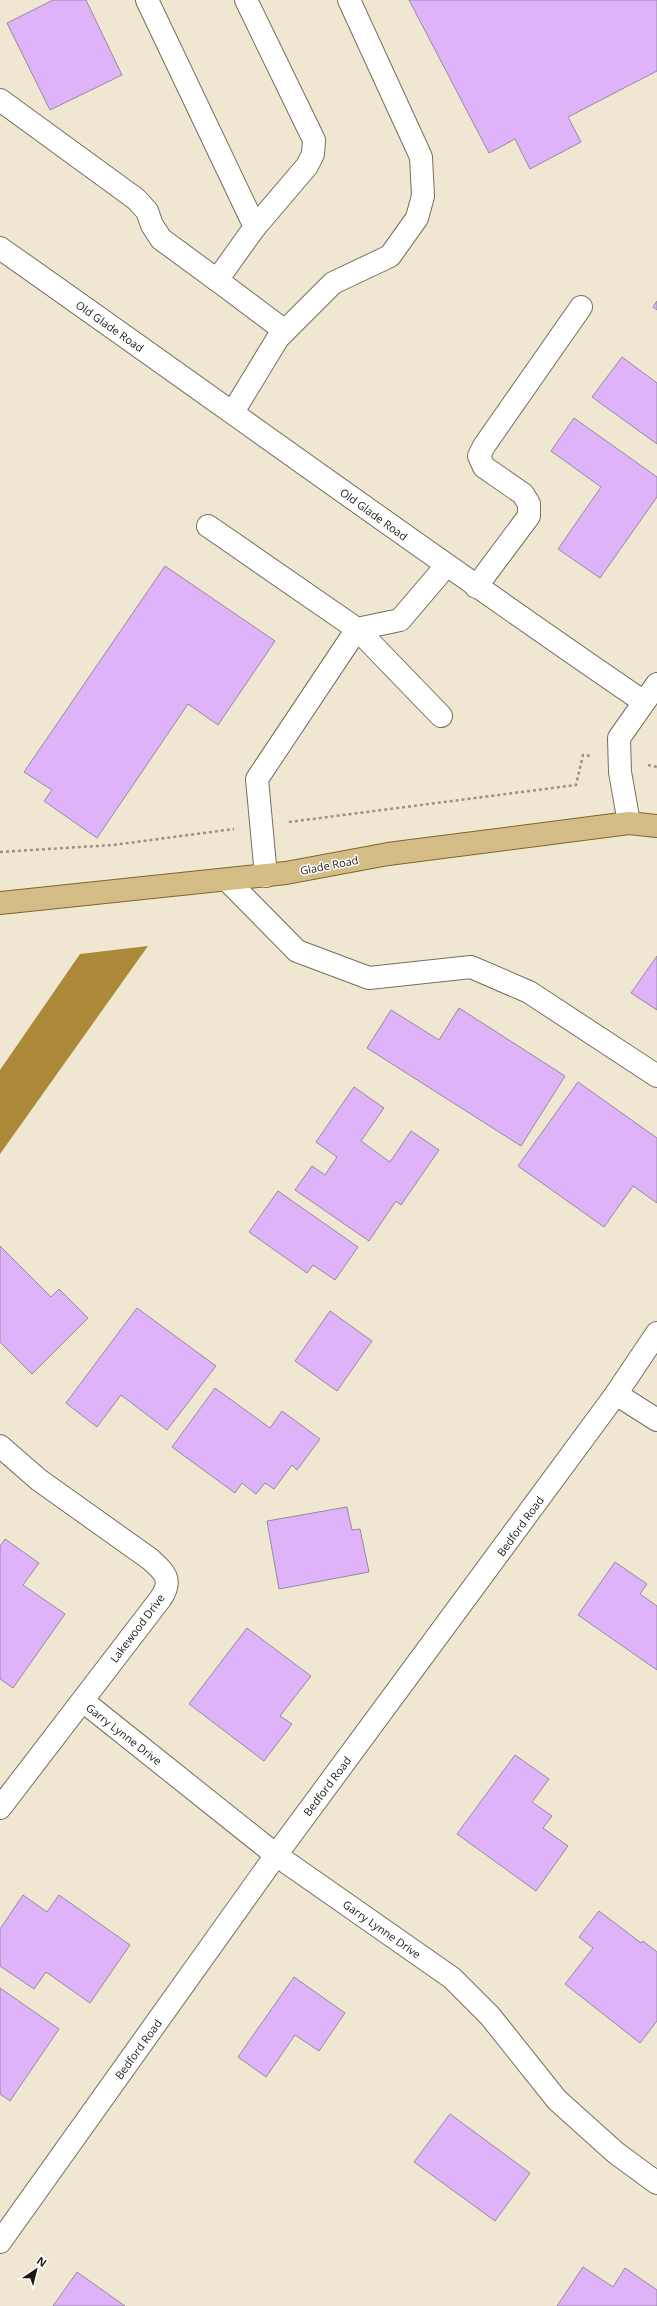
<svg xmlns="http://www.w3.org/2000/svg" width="657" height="2306" font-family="'Open Sans',sans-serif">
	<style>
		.water { fill: #ac8939 }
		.building { fill: #dfb3f9; stroke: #958b9c }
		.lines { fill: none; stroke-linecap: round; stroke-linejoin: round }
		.minor-casing { stroke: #766e5c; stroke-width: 24 }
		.major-casing { stroke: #806629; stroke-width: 24 }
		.path { stroke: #999284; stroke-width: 2.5; stroke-dasharray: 3 3; stroke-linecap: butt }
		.minor { stroke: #fff; stroke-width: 22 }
		.major { stroke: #d3bc86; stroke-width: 22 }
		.labels { text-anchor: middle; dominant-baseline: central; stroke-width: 3; stroke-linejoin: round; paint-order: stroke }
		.street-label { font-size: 11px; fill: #1c1912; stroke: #fff }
	</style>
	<rect width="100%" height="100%" fill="#f0e7d3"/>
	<path class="water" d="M148 946 0 1154V1070L80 954Z"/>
	<g class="building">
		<path d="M53 0H86L122 75 50 110 7 23Z"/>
		<path d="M409 0H657V71L568 117 581 142 530 169 515 139 489 153Z"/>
		<path d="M657 301V310L653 307Z"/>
		<path d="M622 357 657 383V444L592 397Z"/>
		<path d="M574 418 657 477V497L600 578 558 549 601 487 551 451Z"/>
		<path d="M165 566 275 641 218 725 188 704 97 838 44 801 52 790 24 772Z"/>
		<path d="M657 956V1010L631 993Z"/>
		<path d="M459 1008 565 1076 521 1146 367 1048 391 1010 439 1040Z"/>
		<path d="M578 1082 657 1138V1203L633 1186 604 1227 518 1166Z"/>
		<path d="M354 1087 384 1108 361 1141 390 1162 411 1131 439 1150 401 1205 396 1201 369 1241 295 1190 312 1166 325 1175 337 1157 316 1142Z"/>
		<path d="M278 1191 358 1247 335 1280 313 1265 307 1273 249 1232Z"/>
		<path d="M0 1246 51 1297 59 1289 88 1318 32 1374 0 1342Z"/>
		<path d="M137 1308 216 1366 167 1430 121 1395 97 1427 66 1403Z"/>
		<path d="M330 1311 372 1341 337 1391 295 1361Z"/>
		<path d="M215 1388 270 1428 282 1411 320 1439 297 1470 292 1465 274 1489 265 1483 256 1494 242 1483 235 1493 172 1447Z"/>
		<path d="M347 1507 352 1530 360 1529 369 1572 279 1589 267 1521Z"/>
		<path d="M5 1539 39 1563 23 1585 65 1614 13 1688 0 1679V1546Z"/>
		<path d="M615 1562 647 1584 640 1594 657 1606V1670L578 1615Z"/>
		<path d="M247 1628 311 1676 280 1716 292 1724 264 1761 189 1704Z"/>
		<path d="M515 1755 549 1779 532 1802 552 1816 543 1828 568 1846 536 1891 457 1834Z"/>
		<path d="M23 1895 47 1912 59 1895 130 1945 90 2003 46 1972 34 1989 0 1966V1929Z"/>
		<path d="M599 1911 641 1943 643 1941 657 1952V2021L640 2043 565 1984 593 1948 579 1937Z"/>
		<path d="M294 1977 345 2013 319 2051 295 2035 266 2077 238 2057Z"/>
		<path d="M0 1988 59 2029 10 2101 0 2094Z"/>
		<path d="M450 2114 530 2173 495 2221 414 2162Z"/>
		<path d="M583 2267 613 2287 625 2268 657 2290V2306H557Z"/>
		<path d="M77 2272 125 2306H53Z"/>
	</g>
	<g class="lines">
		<g class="minor-casing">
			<g id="minor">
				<path d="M147 0 255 227 217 280 285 331"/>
				<path d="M246 0 314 140 313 154 307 166 255 227"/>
				<path d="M0 100 136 199 147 211 152 225 161 239 217 280"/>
				<path d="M0 248C215 399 427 554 644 702"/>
				<path d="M233 412 278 338 333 283 390 256 417 218 423 196 421 157 349 0"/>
				<path d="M208 526 357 629 441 716"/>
				<path d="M476 587 529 516V504L523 494 484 467 479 456 484 446 581 307"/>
				<path d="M629 823 620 772 619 738 657 684"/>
				<path d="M266 876 257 779 357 629 400 620 446 566"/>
				<path d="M227 880 297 951 369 978 471 967 529 992 657 1076"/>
				<path d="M616 1394 657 1420"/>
				<path d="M0 1446 39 1480 150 1559C165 1572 173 1580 161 1598L0 1808"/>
				<path d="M83 1701 276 1855 452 1978 490 2016 557 2100 616 2153 657 2183"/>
				<path d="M0 2242 276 1855 616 1394 657 1333"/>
			</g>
		</g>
		<g class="major-casing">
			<path id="major" d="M0 903 286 873 388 854 629 823 657 826"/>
		</g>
		<g class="path">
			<path d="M648 765 657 767"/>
			<path d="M289 822 576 785 583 755 591 756"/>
			<path d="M0 852 113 845 234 829"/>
		</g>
		<use href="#minor" class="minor"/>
		<use href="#major" class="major"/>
	</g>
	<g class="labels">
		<g class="street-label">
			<text transform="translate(110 326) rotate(35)">Old Glade Road</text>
			<text transform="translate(374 514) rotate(36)">Old Glade Road</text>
			<text transform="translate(329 865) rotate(-11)">Glade Road</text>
			<text transform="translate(520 1526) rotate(-54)">Bedford Road</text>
			<text transform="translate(137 1628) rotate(-53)">Lakewood Drive</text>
			<text transform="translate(124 1734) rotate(38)">Garry Lynne Drive</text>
			<text transform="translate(327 1786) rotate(-53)">Bedford Road</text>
			<text transform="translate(382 1929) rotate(35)">Garry Lynne Drive</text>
			<text transform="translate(138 2049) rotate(-54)">Bedford Road</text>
		</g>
	</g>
	<g transform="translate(36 2270) rotate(35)" stroke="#ffffff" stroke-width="3" paint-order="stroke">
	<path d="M0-3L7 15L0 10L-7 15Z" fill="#1c1912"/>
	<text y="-6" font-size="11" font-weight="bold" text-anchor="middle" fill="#1c1912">N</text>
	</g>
</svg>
